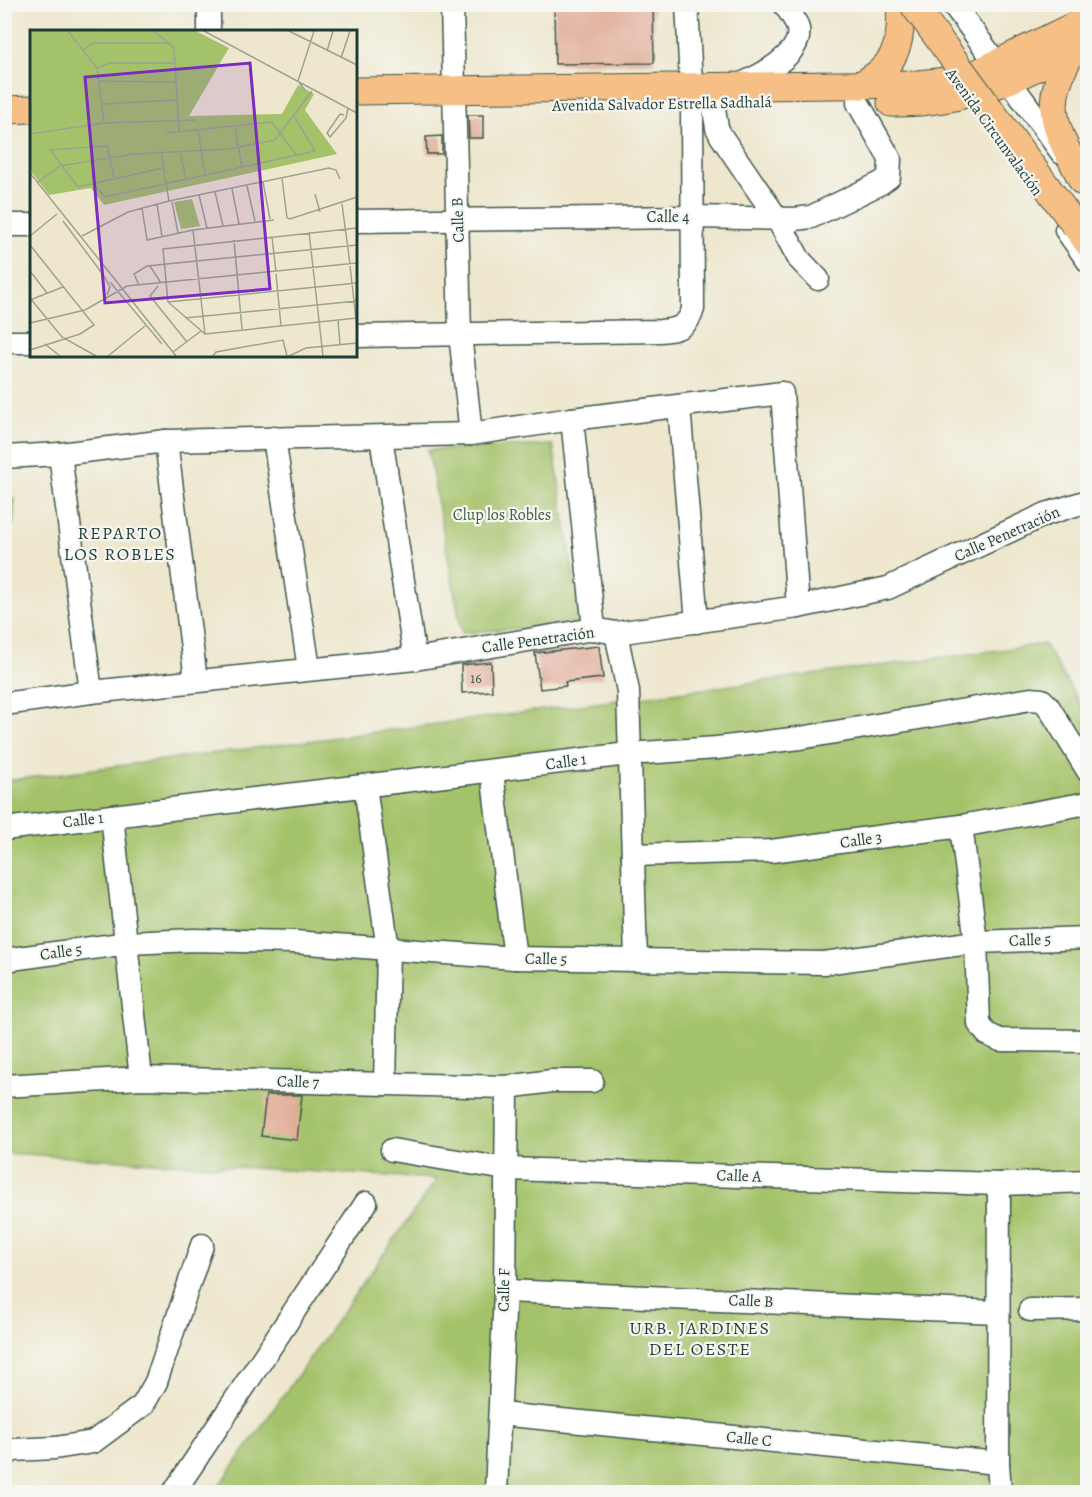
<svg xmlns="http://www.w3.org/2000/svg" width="1092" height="1497" font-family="Alegreya,serif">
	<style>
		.green { fill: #a4c269; stroke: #62804e; stroke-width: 1.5 }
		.building { fill: #e1ad99 }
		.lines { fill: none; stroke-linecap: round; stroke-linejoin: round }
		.minor-casing { stroke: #3e564b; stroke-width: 25 }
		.major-casing { stroke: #3e564b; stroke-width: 29 }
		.minor { stroke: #fff; stroke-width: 22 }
		.major { stroke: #f5bf86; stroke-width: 27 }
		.major-bridge-casing { stroke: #3e564b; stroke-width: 29; stroke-linecap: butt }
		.major-bridge { stroke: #f5bf86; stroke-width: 27 }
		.labels { text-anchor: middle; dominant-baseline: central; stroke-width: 4.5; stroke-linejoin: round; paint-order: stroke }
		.number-label { font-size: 14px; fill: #50594d }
		.street-label { font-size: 16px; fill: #1f3d34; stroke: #f6f6f2 }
		.park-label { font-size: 16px; fill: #405e41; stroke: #f6f6f2 }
		.neighbourhood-label { font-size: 18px; letter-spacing: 1.5px; fill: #1f3d34; stroke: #f6f6f2 }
		.inset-road { fill: none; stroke: #9ba390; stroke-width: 1.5 }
		.view { fill: #7b2cbf; fill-opacity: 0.15; stroke: #7b2cbf; stroke-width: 3 }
		.inset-edge { fill: none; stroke: #1f3d34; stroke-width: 3 }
	</style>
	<rect width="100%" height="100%" fill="#f6f6f2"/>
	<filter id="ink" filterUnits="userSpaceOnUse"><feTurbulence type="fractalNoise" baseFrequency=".0167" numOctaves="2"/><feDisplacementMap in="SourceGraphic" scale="12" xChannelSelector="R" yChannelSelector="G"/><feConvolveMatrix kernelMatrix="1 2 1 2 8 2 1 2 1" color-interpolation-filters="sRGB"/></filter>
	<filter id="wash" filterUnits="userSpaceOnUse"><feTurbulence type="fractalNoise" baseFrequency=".008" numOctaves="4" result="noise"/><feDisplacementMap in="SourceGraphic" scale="24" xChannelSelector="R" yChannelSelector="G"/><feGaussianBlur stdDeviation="1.35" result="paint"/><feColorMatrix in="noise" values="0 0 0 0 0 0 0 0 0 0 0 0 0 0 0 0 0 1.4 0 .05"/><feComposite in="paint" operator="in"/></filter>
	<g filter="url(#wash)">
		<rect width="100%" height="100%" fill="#eee7cd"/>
		<g class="green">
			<path d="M553 445 581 623 462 633 428 450Z"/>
			<path d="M15 499 13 524 5 525V500Z"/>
			<path d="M1044 644 1087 715V1492H215L437 1179 5 1153 4 781Z"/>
		</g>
		<g id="blocks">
			<g class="building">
				<path d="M554 4H653L654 63 555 64Z"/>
				<path d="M468 115H483V138H469Z"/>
				<path d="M442 136V154H427L426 137Z"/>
				<path d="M599 646 603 678 565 682 566 686 540 689 535 653Z"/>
				<path d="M491 662 492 691 462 693 461 665Z"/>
				<path d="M266 1095H302L297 1140 261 1136Z"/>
			</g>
		</g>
	</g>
	<g filter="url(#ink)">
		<use href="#blocks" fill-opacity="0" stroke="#3e564b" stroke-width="1.5"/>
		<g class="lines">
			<g class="minor-casing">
				<g id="minor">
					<path d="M209 4V32"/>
					<path d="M452 4 460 334 471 434"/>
					<path d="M953 4 1062 153"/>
					<path d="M739 85C758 77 803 55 798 29 796 20 790 12 784 4"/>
					<path d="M713 103 717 128 721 136 778 220 799 259 818 279"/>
					<path d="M356 221 691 217 795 219 811 217 881 183 889 177 890 159 858 103"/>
					<path d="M4 225H32"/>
					<path d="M1066 230 1088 261"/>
					<path d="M356 336 660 331C677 330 688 327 693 309L692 104 687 4"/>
					<path d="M4 342H32"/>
					<path d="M679 406 697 622"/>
					<path d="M572 419 594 629"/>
					<path d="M381 437 415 659"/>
					<path d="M274 438 309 669"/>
					<path d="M166 441 196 680"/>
					<path d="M60 454 91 692"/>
					<path d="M4 457 60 454 166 441 471 434 572 419 782 393 798 607"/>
					<path d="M616 633 628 691 636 960"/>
					<path d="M4 704 91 692 415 659 594 629 616 633 798 607 888 588 1046 514 1088 501"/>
					<path d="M492 772 515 958"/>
					<path d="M365 786 388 950 385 1084"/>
					<path d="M112 816 141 1078"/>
					<path d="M961 826 976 942 979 1024 987 1034 1000 1040 1088 1041"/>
					<path d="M4 829 628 754 717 748 800 738 1031 699 1042 700 1048 706 1088 771"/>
					<path d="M633 855 771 851 961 826 1088 803"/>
					<path d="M4 960 128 943 194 940 294 942 515 958 824 963 976 942 1088 938"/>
					<path d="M4 1086 141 1078 507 1087 552 1081H592"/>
					<path d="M392 1150 506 1169 999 1184 1088 1181"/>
					<path d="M999 1184 998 1463 1000 1492"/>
					<path d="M505 1291 997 1312"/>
					<path d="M1030 1310 1088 1309"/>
					<path d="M500 1414 998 1463"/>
					<path d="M4 1456 13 1450 55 1448 93 1442 143 1405 156 1382 202 1245"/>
					<path d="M174 1492 366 1203"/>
					<path d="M496 1492 505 1291 507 1087"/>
				</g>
			</g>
			<g class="major-casing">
				<g id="major">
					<path d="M1074 48C1040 107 1054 125 1083 182"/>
					<path d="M860 85C895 67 903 44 900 5"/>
					<path d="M356 91 918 84 957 80 975 74 1088 19"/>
					<path d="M891 103C967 104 1023 77 1088 40"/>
					<path d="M4 110 32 109"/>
					<path d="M1075 225 1088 243"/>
				</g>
			</g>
			<use href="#minor" class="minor"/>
			<use href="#major" class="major"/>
			<g class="major-bridge-casing">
				<path id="major-bridge" d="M913 4 1075 225"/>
			</g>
			<use href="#major-bridge" class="major-bridge"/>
		</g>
	</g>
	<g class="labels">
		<g class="number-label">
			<text x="476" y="678">16</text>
		</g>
		<g class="street-label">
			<text transform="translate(662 104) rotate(-1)">Avenida Salvador Estrella Sadhalá</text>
			<text transform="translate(994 132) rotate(54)">Avenida Circunvalación</text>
			<text x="668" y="217">Calle 4</text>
			<text transform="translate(458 220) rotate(-92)">Calle B</text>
			<text transform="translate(1007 534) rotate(-24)">Calle Penetración</text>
			<text transform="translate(538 640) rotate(-8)">Calle Penetración</text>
			<text transform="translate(566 762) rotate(-8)">Calle 1</text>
			<text transform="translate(83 820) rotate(-7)">Calle 1</text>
			<text transform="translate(861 840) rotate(-8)">Calle 3</text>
			<text transform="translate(1030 940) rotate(-2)">Calle 5</text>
			<text transform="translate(61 952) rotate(-8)">Calle 5</text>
			<text transform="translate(546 959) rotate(1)">Calle 5</text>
			<text transform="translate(298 1082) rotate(2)">Calle 7</text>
			<text transform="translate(739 1176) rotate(2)">Calle A</text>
			<text transform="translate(504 1290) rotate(-89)">Calle F</text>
			<text transform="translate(751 1301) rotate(2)">Calle B</text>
			<text transform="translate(749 1439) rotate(6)">Calle C</text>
		</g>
		<g class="park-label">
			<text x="502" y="515">Clup los Robles</text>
		</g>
		<g class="neighbourhood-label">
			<text x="120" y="533">REPARTO<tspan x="120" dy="21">LOS ROBLES</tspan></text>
			<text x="700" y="1328">URB. JARDINES<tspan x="700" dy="21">DEL OESTE</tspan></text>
		</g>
	</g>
	<g transform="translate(30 30)">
		<rect width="327" height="327" fill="#eee7cd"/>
		<path d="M0 1H166L199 18 159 86 252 84 268 55 284 64 275 80 307 124 74 175 61 158 19 165 0 140ZM162 169 170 196 151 199 144 172Z" fill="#a4c269"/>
		<path class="inset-road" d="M38 1 67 38 74 93M124 1 144 18 149 101M174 1 327 83M259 1 327 35M53 20 63 13H141M297 21 303 1M311 28 320 1M67 38 79 33H145M70 51 146 52M275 60 268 51 284 1M72 74 147 70M314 85 310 84 297 103 300 107 316 88 318 78M205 98 212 137M168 100 175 145M136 103 242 92 267 126M0 104 74 93 166 90M150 121 156 149M131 122 139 171M0 143 146 326M84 147 77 116 20 120 48 157 133 138M252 148 257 188 260 189 327 167M8 152 30 136 103 124 198 119 245 110 282 61M233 152 240 189M63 153 75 167 285 121 264 86M217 156 225 191M202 159 209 194M185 162 193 196M285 164 290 182M169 165 177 198M142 172 148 203M127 174 132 207M312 174 320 234M112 178 117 210 163 200 244 190M33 191 74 246M163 200 175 304M279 202 293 326M0 206 27 184M52 206 98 182 139 171 299 138 306 140 310 149M242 207 246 242M204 210 212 299M0 215 64 295 50 304 0 320M120 236 131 253M320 236 327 298M0 241 17 263M246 244 251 296M74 246 80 257 77 265M80 252 132 314M109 255 104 244 117 236 327 215M128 256 120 266 157 312M0 268 32 307 66 326M0 270 33 257M138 272 327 253M155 288 327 271M308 290 310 315M0 293 55 280 97 256 327 233M175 304 138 272 133 219 327 198M175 304 327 288M15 314 30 326M143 322 171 301M78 326 115 296M183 326 186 322 253 310 257 326M259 326 276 318 327 313"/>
		<path class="view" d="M220 33 240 259 75 273 55 47Z"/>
		<rect width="327" height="327" class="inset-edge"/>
	</g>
	<rect width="1092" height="1497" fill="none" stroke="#f6f6f2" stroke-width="24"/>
</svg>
